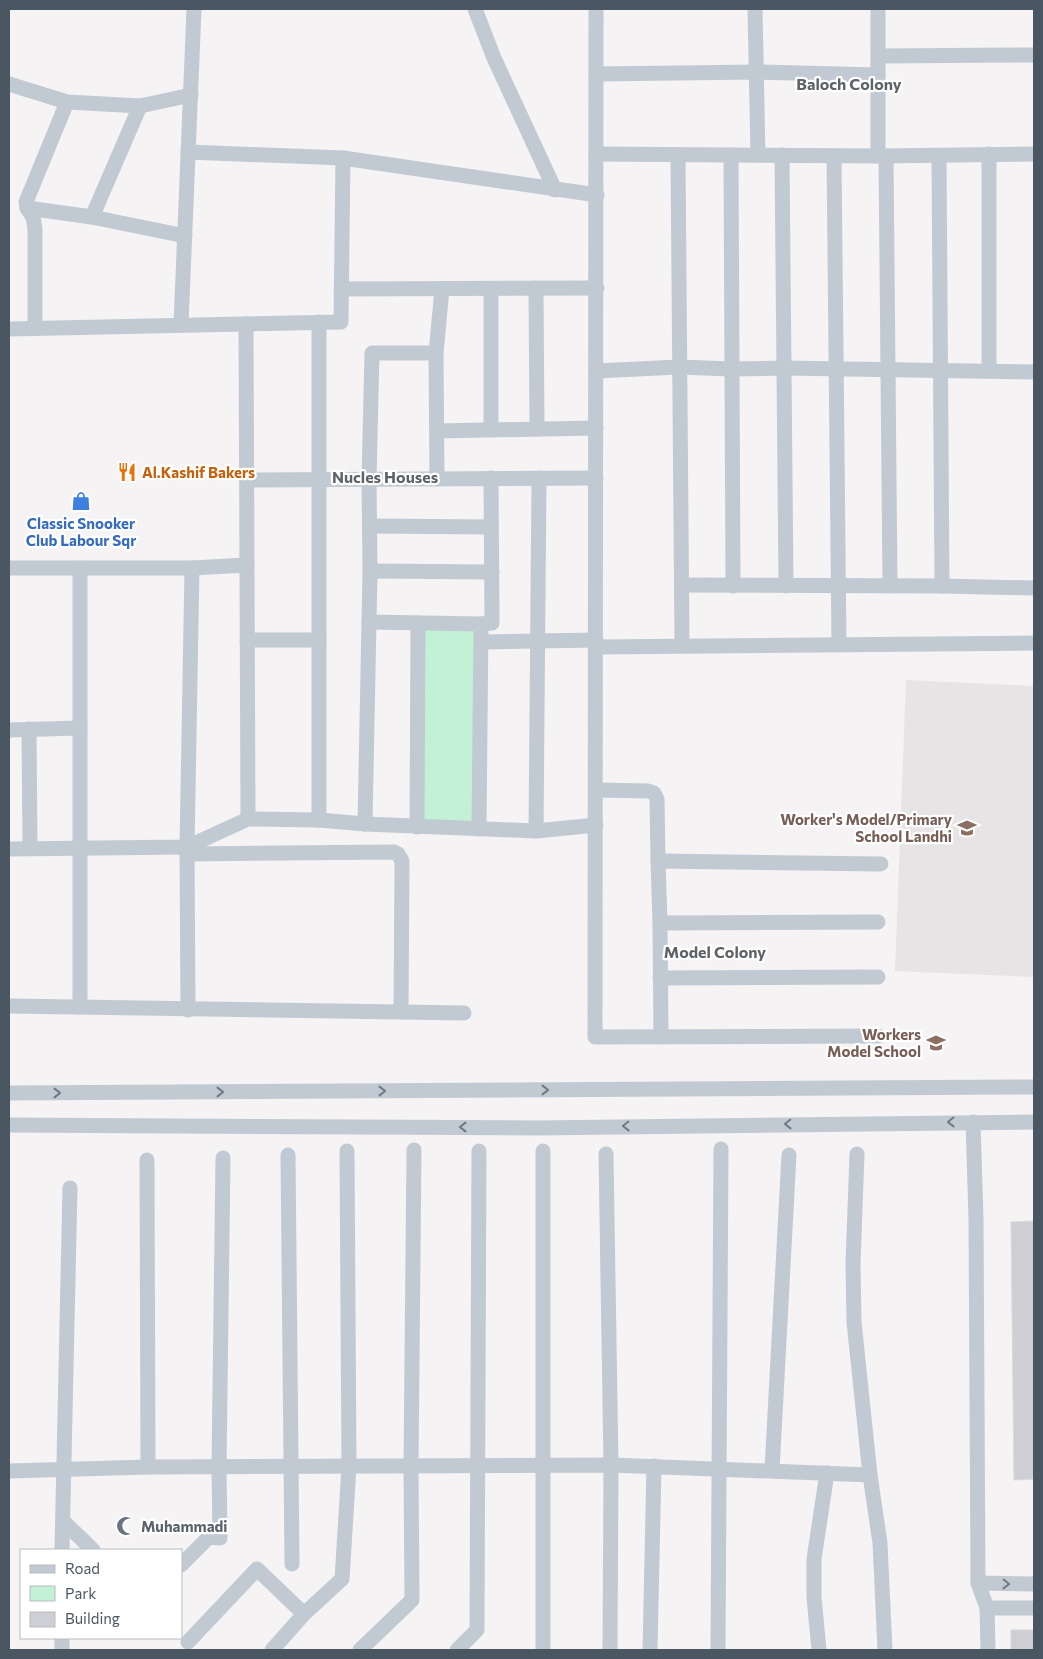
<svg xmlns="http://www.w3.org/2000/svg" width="1043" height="1659" font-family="Commissioner,sans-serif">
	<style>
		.education { fill: #e6e4e5 }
		.green { fill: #c3f1d5 }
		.building { fill: #cdcfd5; stroke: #d7d9de }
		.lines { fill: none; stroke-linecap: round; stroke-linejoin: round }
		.minor { stroke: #c1cad2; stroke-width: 15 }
		.oneway { stroke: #6e7983 }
		.labels { text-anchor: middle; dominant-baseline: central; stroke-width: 4.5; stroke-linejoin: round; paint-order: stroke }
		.food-label { font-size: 15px; font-weight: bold; fill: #c56008; stroke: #fff; text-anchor: start }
		.shop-label { font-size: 15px; font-weight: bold; fill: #366cbe; stroke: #fff }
		.education-label { font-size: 15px; font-weight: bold; fill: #785e54; stroke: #fff; text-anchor: end }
		.worship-label { font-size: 15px; font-weight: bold; fill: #5b616d; stroke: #fff; text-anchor: start }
		.neighbourhood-label { font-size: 16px; font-weight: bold; fill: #5f6368; stroke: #fff }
	</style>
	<rect width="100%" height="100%" fill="#f5f3f3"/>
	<path class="education" d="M906 680 1034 686V977L895 971Z"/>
	<path class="green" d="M479 627 474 824 424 822 422 628Z"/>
	<g class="building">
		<path d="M1034 1221V1479L1014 1480 1011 1222Z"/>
		<rect x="1011" y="1630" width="23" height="20"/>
	</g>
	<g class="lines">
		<g class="minor">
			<path d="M475 9 494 58 555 190"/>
			<path d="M596 9 595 1037 879 1036"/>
			<path d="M755 9 758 155"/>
			<path d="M878 56 1034 55"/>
			<path d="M596 74 757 72 878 75"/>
			<path d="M9 84 67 102 140 106 191 95"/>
			<path d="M188 152 343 158 597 195"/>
			<path d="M596 154 878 156V9"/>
			<path d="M989 154V371"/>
			<path d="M678 155 682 646"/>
			<path d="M731 155 733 586"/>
			<path d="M782 155 786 586"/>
			<path d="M834 156 839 645"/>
			<path d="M878 156 1034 154"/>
			<path d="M886 156 890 586"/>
			<path d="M939 156 942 586"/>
			<path d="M27 208 92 217 185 236"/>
			<path d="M92 217 140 106"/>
			<path d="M536 288 537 429"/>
			<path d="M341 289 597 288"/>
			<path d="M319 322V820"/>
			<path d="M246 324 248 819"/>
			<path d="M181 325 194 9"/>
			<path d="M35 328V229L33 217 27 208 26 202 67 102"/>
			<path d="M9 329 341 322 343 158"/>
			<path d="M436 353 442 289"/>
			<path d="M596 371 679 367 731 369 784 368 1034 372"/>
			<path d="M491 430V289"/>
			<path d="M437 431 596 428"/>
			<path d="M247 480 596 478"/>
			<path d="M370 526 491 527"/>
			<path d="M9 568H192L247 565"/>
			<path d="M80 568V1007"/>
			<path d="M370 571 492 572"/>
			<path d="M682 585 942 586 1034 588"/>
			<path d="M369 622 481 624 479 829"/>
			<path d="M481 624 492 623 491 478"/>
			<path d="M247 640H319"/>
			<path d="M482 642 596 640"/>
			<path d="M596 647 1034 643"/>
			<path d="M29 729 30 848"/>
			<path d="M9 730 80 728"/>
			<path d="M596 790 648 791 654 793 657 799 658 861"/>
			<path d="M365 824 370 571 369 479 372 353H436L437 479"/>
			<path d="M417 827 418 623"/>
			<path d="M536 831 539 478"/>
			<path d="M9 849 187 847 248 819 319 820 365 824 536 831 596 825"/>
			<path d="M187 854 394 852 398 854 402 861 401 1012"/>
			<path d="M660 923 878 922"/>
			<path d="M660 978 878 977"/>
			<path d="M9 1006 464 1013"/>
			<path d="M188 1010 187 847 192 568"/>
			<path d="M661 1037 660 923 658 861 881 864"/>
			<path d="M9 1093 1034 1087"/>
			<path d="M973 1122 976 1218 978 1583 987 1608 988 1650"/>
			<path d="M9 1125 536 1128 1034 1122"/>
			<path d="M606 1154 611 1465 610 1650"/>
			<path d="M857 1154 853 1264 854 1322 870 1475 880 1543 885 1650"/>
			<path d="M288 1155 292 1564"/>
			<path d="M147 1160 148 1467"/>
			<path d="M772 1470 789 1155"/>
			<path d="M9 1471 148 1467 611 1465 870 1475"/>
			<path d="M63 1521 93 1550"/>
			<path d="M62 1550 70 1188"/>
			<path d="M181 1565 209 1537 220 1538 219 1467 223 1158"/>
			<path d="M978 1583 1034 1584"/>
			<path d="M987 1608H1034"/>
			<path d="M188 1642 257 1569 304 1614"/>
			<path d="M62 1650V1638"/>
			<path d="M272 1650 304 1614 342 1579 349 1466 347 1151"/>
			<path d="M360 1650 412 1600 411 1466 414 1150"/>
			<path d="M457 1650 477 1630 479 1151"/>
			<path d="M543 1650V1151"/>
			<path d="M650 1650 654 1466"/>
			<path d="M718 1650 721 1149"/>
			<path d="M819 1650 814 1597V1559L827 1473"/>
		</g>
	</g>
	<defs><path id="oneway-chevron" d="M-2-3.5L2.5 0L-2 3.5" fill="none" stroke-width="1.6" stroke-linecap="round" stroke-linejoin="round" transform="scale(1.25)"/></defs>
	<g class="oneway">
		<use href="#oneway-chevron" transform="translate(545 1090)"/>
		<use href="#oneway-chevron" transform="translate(382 1091)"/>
		<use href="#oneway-chevron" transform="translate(220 1092)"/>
		<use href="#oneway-chevron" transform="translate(57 1093)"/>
		<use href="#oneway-chevron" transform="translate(951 1122) rotate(179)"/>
		<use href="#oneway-chevron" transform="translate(788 1124) rotate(179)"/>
		<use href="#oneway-chevron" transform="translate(626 1126) rotate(179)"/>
		<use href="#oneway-chevron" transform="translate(463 1127) rotate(-180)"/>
		<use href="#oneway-chevron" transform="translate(1006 1584) rotate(1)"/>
	</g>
	<defs>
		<g id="restaurant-bare" transform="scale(1.5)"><path d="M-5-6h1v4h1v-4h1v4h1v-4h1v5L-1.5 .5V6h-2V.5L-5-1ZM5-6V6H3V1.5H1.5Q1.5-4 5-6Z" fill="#e8710a" stroke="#fff" stroke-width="2.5" paint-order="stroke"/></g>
		<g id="shop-bare" transform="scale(1.5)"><path d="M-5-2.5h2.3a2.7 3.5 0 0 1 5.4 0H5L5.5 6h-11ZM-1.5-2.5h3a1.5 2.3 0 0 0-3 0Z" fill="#3f7fe0" stroke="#fff" stroke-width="2.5" paint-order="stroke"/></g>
		<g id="school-bare" transform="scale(1.5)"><path d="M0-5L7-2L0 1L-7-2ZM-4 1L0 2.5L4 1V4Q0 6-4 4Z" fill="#8d6e63" stroke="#fff" stroke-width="2.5" paint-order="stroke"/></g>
		<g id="mosque-bare" transform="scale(1.5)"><path d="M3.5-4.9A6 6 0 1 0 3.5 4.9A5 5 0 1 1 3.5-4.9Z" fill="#6b7280" stroke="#fff" stroke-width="2.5" paint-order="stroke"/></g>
	</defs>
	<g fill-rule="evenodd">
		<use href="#restaurant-bare" x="127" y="472"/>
		<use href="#shop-bare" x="81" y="501"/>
		<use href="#school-bare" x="967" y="828"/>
		<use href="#school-bare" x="936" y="1043"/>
		<use href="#mosque-bare" x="126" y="1526"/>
	</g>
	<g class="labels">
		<g class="food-label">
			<text x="142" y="472">Al.Kashif Bakers</text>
		</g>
		<g class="shop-label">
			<text x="81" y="523">Classic Snooker<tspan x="81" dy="17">Club Labour Sqr</tspan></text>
		</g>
		<g class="education-label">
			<text x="952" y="819">Worker's Model/Primary<tspan x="952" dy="17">School Landhi</tspan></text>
			<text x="921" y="1034">Workers<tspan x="921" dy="17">Model School</tspan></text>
		</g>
		<g class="worship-label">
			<text x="141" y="1526">Muhammadi</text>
		</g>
		<g class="neighbourhood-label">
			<text x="849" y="83">Baloch Colony</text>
			<text x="385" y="476">Nucles Houses</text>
			<text x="715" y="951">Model Colony</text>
		</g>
	</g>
	<rect width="1043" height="1659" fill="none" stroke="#4a5661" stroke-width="20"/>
	<rect x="20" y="1549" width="162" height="90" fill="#ffffff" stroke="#b7bbc0"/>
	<rect x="30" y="1565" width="25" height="8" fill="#c1cad2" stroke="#b7bbc0"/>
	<text x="65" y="1574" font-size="15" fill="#4a5661">Road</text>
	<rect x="30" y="1586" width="25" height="15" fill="#c3f1d5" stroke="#b7bbc0"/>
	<text x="65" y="1599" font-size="15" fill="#4a5661">Park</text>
	<rect x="30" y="1612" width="25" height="15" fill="#cdcfd5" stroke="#b7bbc0"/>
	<text x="65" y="1624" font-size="15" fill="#4a5661">Building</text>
</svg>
